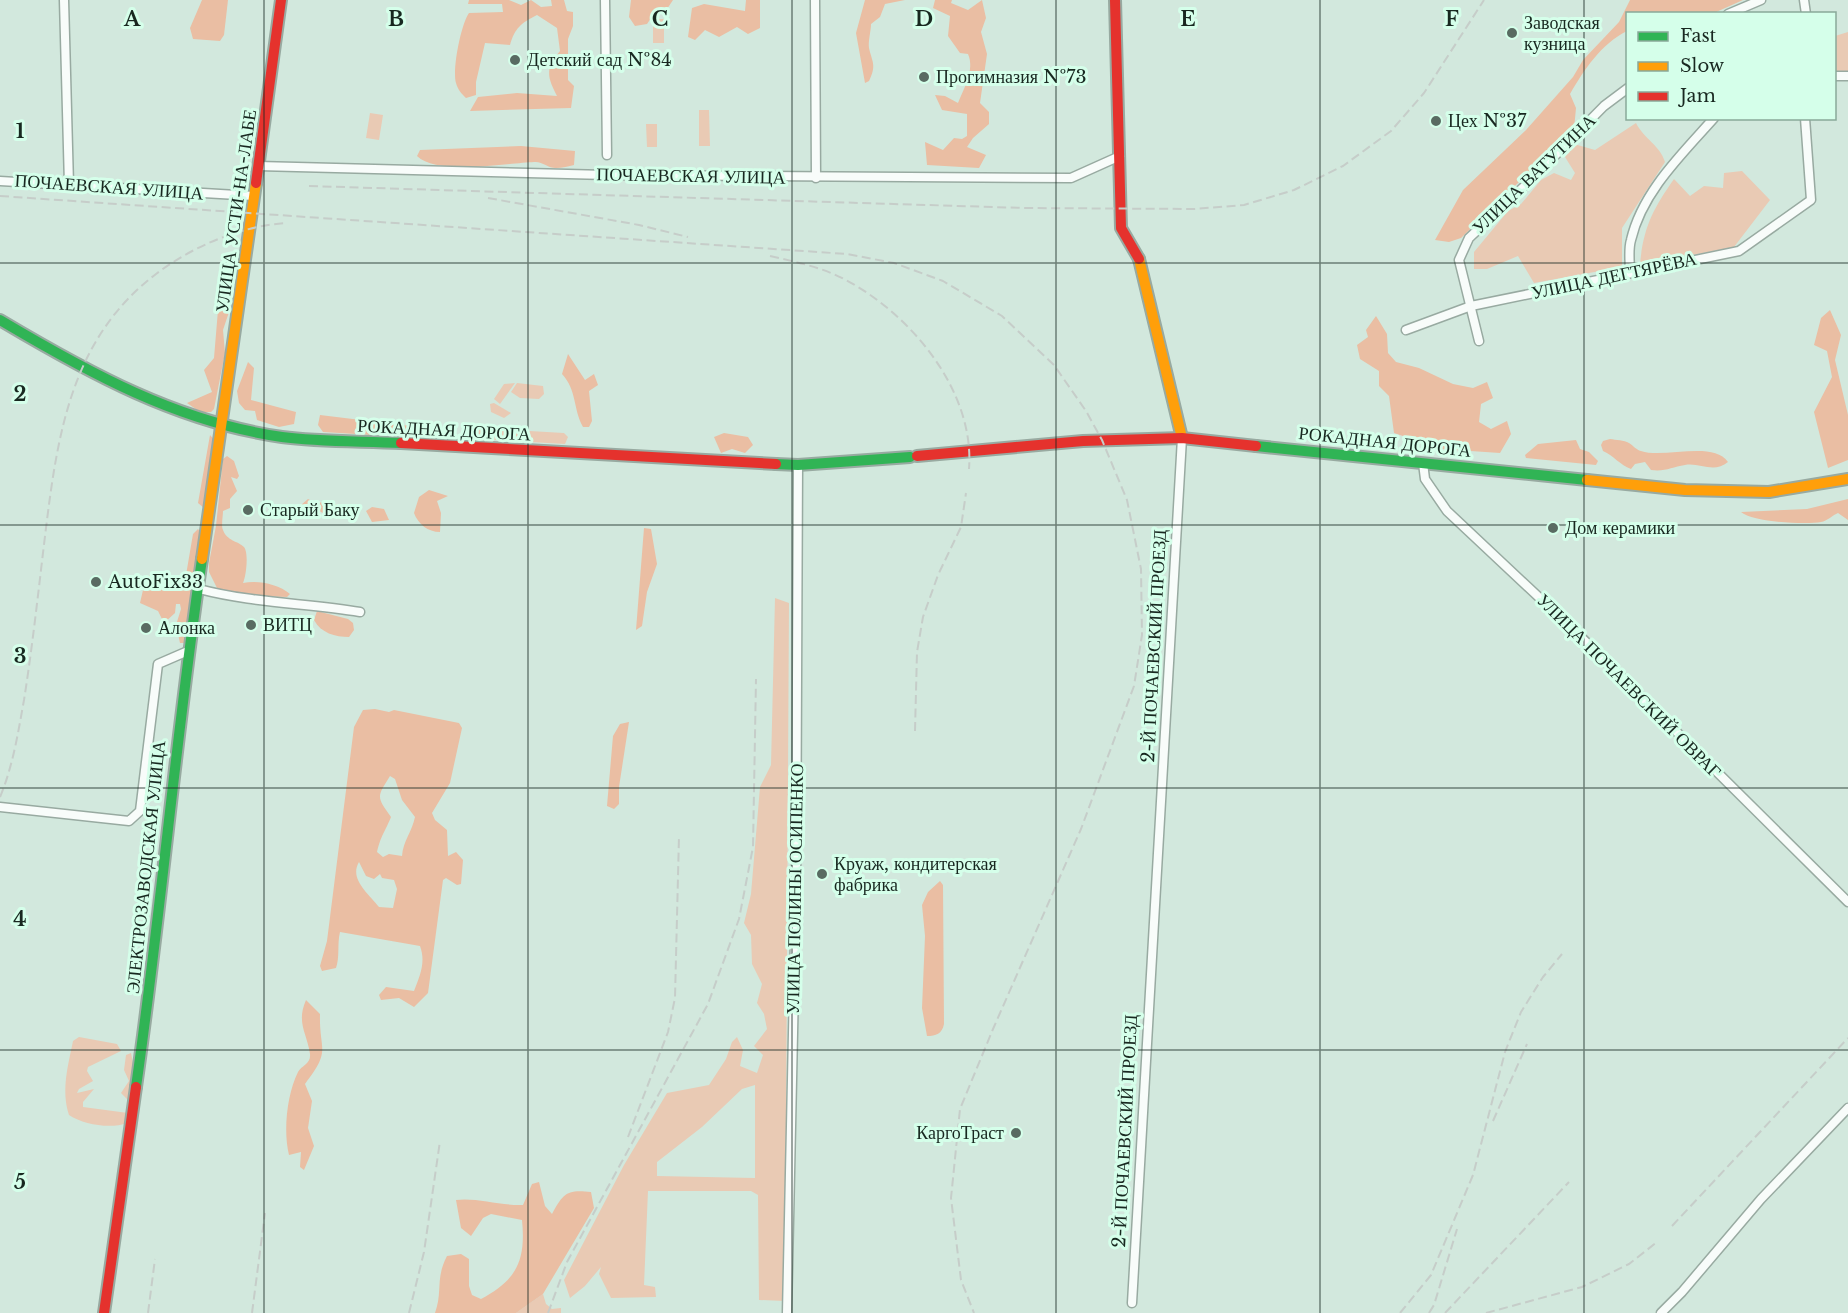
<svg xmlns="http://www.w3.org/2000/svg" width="1848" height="1313" font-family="'Libre Baskerville',serif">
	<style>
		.green { fill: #e9cab4; fill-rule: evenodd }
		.forest { fill: #eabea3; fill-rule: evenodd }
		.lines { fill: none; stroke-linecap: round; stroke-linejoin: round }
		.street-casing { stroke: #98aaa1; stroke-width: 11 }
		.fast-casing { stroke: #98aaa1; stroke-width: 14 }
		.slow-casing { stroke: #98aaa1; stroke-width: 14 }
		.jam-casing { stroke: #98aaa1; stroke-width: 14 }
		.street { stroke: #f8fcfa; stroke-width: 8 }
		.fast { stroke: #30b455; stroke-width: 10 }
		.slow { stroke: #ff9f0a; stroke-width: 10 }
		.jam { stroke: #e5322d; stroke-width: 10 }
		.rail { stroke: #c6cdc9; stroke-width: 2; stroke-dasharray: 9 4.5; stroke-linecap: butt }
		.grid { fill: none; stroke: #182820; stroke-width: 1.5; stroke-opacity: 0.55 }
		.poi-dot { fill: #596b62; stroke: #d5ffea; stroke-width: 2 }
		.labels { text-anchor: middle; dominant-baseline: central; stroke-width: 6; stroke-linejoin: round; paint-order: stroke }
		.poi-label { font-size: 18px; fill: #182820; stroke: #d5ffea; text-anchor: start }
		.street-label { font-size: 18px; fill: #182820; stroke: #d5ffea }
		.grid-label { font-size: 20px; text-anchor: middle; font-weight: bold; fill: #182820; stroke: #d5ffea; stroke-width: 6; stroke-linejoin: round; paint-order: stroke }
	</style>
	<rect width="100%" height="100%" fill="#d2e8dd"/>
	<g class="green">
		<rect x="653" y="19" width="11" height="24"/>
		<path d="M1848 32V71H1835V36Z"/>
		<path d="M699 110H709L710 146H699Z"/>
		<path d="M370 113 383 115 379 140 366 138Z"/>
		<path d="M1636 123C1644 139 1660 145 1665 162L1622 228V267L1534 283 1518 256 1487 269H1474V252L1508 211 1521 204 1541 180 1554 173 1571 180 1575 173 1565 157 1574 144 1595 150Z"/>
		<path d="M646 124H657V147H647Z"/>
		<path d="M1742 171 1770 200 1734 247 1640 265C1643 228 1653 209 1674 179L1690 196 1704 186 1723 188 1724 173Z"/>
		<path d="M515 383 500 404 494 399 504 384Z"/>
		<path d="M517 383 543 386 544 394 539 399 520 398 511 392Z"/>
		<path d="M494 403 511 413 504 418 491 412 490 404Z"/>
		<path d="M481 428 564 433 568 437 565 444 479 439 476 436 477 430Z"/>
		<path d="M775 598 789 603 785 1301 759 1300 758 1195 751 1191H648L644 1285 655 1287 656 1297 611 1298 599 1274 601 1267 585 1286 570 1298 564 1280 624 1165 667 1093 709 1085 726 1059 732 1042 737 1037 743 1050 740 1066 757 1073 763 1055 754 1046 767 1029 764 1014 757 1003 762 984 752 964 751 935 744 923 751 894 760 787 771 765ZM755 1085V1178L657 1176V1162L702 1127 742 1089Z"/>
		<path d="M79 1037 117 1044 121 1051 88 1067 87 1071 93 1081 79 1089 77 1093 94 1089 83 1102V1107L128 1113V1100L121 1093 129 1081 124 1070 126 1055 131 1053 133 1063 127 1123C111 1129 84 1125 69 1115 61 1090 68 1066 73 1041Z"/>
		<path d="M543 1294 546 1304 552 1309 561 1308V1313H516Z"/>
	</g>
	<g class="forest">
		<path d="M202 0H228L224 35 220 41 193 39 190 28Z"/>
		<path d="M469 0H509L521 5 531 0 541 7 552 6 551 0H564L567 11 573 12V26L568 39V80L574 86 571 108 470 111 478 97 517 93 557 96C547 76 545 69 560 51L557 28 537 15C521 23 515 28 510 45L485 43 476 82V95L466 98C461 93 458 90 456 83 452 70 461 24 469 13L503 12 502 4H468Z"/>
		<path d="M631 0H673L665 12 653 15 647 24 635 26 629 17Z"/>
		<path d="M746 0H760V28L748 34 737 27 719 37 705 30 695 40 688 37 692 8 704 4 745 11Z"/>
		<path d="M865 0H905L885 4 880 17 871 24C871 31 868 41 869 48 872 62 877 65 869 81L865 83 856 33Z"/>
		<path d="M935 0H952L951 3 968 10 982 0 986 18 981 32 987 54 980 103 989 112V124L973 138 967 147 986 155 979 168 927 165 925 142 943 150 954 138 962 139 967 136V114L942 110 935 95 945 96 958 103C964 88 975 70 968 54L960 53 948 36 950 16 933 8Z"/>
		<path d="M1630 0H1743L1714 13 1628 14 1627 31C1601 44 1584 70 1570 94L1576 108 1574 129 1461 238 1449 242 1435 240 1463 190 1526 130 1573 77 1583 60 1619 22Z"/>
		<path d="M521 146 575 151 574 165C569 166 562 168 556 168 548 168 542 161 534 162 508 163 437 176 417 156L420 150Z"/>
		<path d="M234 265V281L228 293 229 312 223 330 225 353 214 409 211 412H200L187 403 212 392 204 370 214 358 218 310 229 267Z"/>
		<path d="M1830 310 1841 335 1835 360 1848 415V460L1828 468 1814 412 1832 377 1827 351 1814 345 1821 318Z"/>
		<path d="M1376 316 1387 334 1388 353 1396 362 1419 368 1453 384 1473 388 1487 382 1493 398 1481 404 1479 422 1491 429 1507 421 1511 434 1500 453 1441 449 1394 433 1389 396 1379 386V371L1360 359 1357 345 1368 337 1366 330Z"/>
		<path d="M568 354 585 380 594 374 598 385 589 391 592 421 589 427H583C573 409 577 390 562 374Z"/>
		<path d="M248 362 254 368 251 400 296 412 294 424 279 427 257 420 255 411 245 410 239 403 237 391Z"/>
		<path d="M320 415 443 430 442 435 424 438 381 429 372 435 323 432 318 425Z"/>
		<path d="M724 433 748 437 753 445 745 453 732 449 721 453 714 437Z"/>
		<path d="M210 435 216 442 213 448 215 455 204 508 198 503Z"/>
		<path d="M1610 439C1616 440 1624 440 1629 443 1633 445 1636 450 1641 451 1664 459 1713 440 1728 462 1714 474 1699 462 1685 465 1672 467 1665 472 1651 470L1645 462 1635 464 1631 469C1620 465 1614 456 1603 451L1601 445 1603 441Z"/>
		<path d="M1576 440 1580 449 1589 452 1598 461 1596 465 1526 458 1525 455 1538 444Z"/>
		<path d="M227 456 234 461 239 476 237 479 231 477 237 491 230 499V508L223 511C223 516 221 526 223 530 227 541 238 541 244 547 249 553 246 577 243 583 258 580 278 584 290 594L287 597 256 596 218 590 209 572V563L216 526 223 459Z"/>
		<path d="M429 490 448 496 437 501 441 513 440 532C428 532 418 524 414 513L419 497Z"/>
		<path d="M308 499C321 506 333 499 346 509V516H329L313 508 309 515 299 516 294 511Z"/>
		<path d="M1848 499V520L1838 513C1833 515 1827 521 1821 522 1806 525 1752 522 1741 512L1807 509Z"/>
		<path d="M372 507 384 509 389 520 372 522 366 511Z"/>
		<path d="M644 528 651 529 657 564 647 592 642 626 636 630Z"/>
		<path d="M198 529 202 534 185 643H180L176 625 181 609 180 604H176L175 613 164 623 158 611 140 603 146 577 152 574 170 579 186 575 193 534Z"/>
		<path d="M317 611 348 619 353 623 354 630 349 637C335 637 321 633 314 620Z"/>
		<path d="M375 709 389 712 394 710 459 723 462 728 450 783 432 813 435 820 447 830 448 856 456 852 463 860 461 884 457 885 446 878 443 880 428 993 414 1007 399 998 381 1000 379 995 386 987 414 991C420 976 426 962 420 946L340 932C337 944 340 957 336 968L322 971 320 966 327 941 354 727 363 710ZM390 776 395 779 402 800 415 817C412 832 403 841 402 856L389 854 383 857 377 852C381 835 385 832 391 817 376 796 377 797 390 776ZM359 862 366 876 374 879 380 874 382 878 394 880 397 889 393 908 379 907C368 893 349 879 359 862Z"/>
		<path d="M629 722 619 787V804L614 809 607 806 613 736 620 724Z"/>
		<path d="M940 881 943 885 944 1024C942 1034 936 1036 927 1036L922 1008 925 936 922 905 928 892Z"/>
		<path d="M306 1000 320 1014C319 1052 332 1049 305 1084L312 1101 308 1128 314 1146 304 1170 300 1167 301 1152 289 1155C283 1131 287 1094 298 1072 302 1065 311 1064 310 1054 307 1033 296 1023 306 1000Z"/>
		<path d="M539 1182 545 1206 552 1214C563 1194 566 1189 591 1192L594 1208 543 1294 516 1313H435C443 1291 435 1279 447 1256L461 1254 469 1259V1286L472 1295 481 1299C517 1280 526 1260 522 1220L491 1214 483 1218 471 1236 461 1228 456 1200C475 1197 502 1206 523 1205L532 1184Z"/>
	</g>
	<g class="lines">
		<g class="street-casing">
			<g id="street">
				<path d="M64 0 69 185"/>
				<path d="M605 0 607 155"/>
				<path d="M815 0 816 178"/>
				<path d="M1804 0 1806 14"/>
				<path d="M1728 14 1761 0"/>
				<path d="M1834 76H1848"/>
				<path d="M258 166 607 175 1071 178 1120 156"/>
				<path d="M0 181 254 196"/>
				<path d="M1630 272C1630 262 1628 250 1631 240 1642 192 1682 154 1714 118"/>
				<path d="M1406 330 1471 306 1739 251 1811 200 1805 118"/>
				<path d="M1479 341 1459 260 1469 238 1531 180 1604 106 1628 88"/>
				<path d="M1423 463 1425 479 1447 511 1578 634 1848 902"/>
				<path d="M199 589C252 603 306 603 360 612"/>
				<path d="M0 807 129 821 140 811 158 664 188 651"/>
				<path d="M1132 1303 1182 438"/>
				<path d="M787 1313 796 893 798 465"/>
				<path d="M1661 1313 1682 1292 1761 1199 1848 1108"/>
			</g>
		</g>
		<g class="fast-casing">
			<g id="fast">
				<path d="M0 320C89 373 178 422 282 437 320 442 361 441 401 443"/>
				<path d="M1256 446 1587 480"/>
				<path d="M776 464 798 465 910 457"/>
				<path d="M136 1087C161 912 176 735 202 559"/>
			</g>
		</g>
		<g class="slow-casing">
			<g id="slow">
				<path d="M1139 259 1182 438"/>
				<path d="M1587 480 1685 490 1769 492 1848 479"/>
				<path d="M202 559 256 183"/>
			</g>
		</g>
		<g class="jam-casing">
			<g id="jam">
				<path d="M1115 0 1121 228 1139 259"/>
				<path d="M256 183 281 0"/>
				<path d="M401 443 776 464"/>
				<path d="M917 456 1083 441 1182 438 1256 446"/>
				<path d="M104 1313 136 1087"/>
			</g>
		</g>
		<use href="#street" class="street"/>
		<use href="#fast" class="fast"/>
		<use href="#slow" class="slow"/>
		<use href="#jam" class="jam"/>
		<g class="rail">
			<path d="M309 186 1024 208 1194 209 1244 205 1294 190 1343 166 1391 131 1424 93 1484 0"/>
			<path d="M0 196 847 254 894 263 943 281 1002 316 1054 365 1086 411 1102 440 1127 500 1141 569 1142 635 1134 686 1081 829 993 1029 960 1109 951 1198 961 1280 974 1313"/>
			<path d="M488 198 639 225 688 237"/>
			<path d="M770 256C796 262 821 267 844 279 911 314 975 391 969 469"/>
			<path d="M915 731 917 652 923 617 938 575 961 527 966 493"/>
			<path d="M0 797C13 766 18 733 24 700 33 643 39 585 46 528 58 430 73 337 156 274 193 246 241 226 286 223"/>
			<path d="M1493 1121 1527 1044"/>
			<path d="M628 1137 668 1032 675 998 679 836"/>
			<path d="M1672 1226 1848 1038"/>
			<path d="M148 1313 155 1259"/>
			<path d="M252 1313 265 1213"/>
			<path d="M409 1313 424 1252 440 1141"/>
			<path d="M548 1313 567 1262 708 1004 739 919 753 847 756 679"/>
			<path d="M1400 1313 1431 1275 1473 1175 1505 1052 1521 1012 1543 977 1562 954"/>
			<path d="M1429 1313 1434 1305 1457 1229"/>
			<path d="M1445 1313 1569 1182"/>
			<path d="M1486 1313 1582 1287 1629 1264 1657 1242"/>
		</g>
	</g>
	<path class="grid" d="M264 0V1313M528 0V1313M792 0V1313M1056 0V1313M1320 0V1313M1584 0V1313M0 263H1848M0 525H1848M0 788H1848M0 1050H1848"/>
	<g class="poi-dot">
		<circle cx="1512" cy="33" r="6"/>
		<circle cx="515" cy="60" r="6"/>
		<circle cx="924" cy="77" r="6"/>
		<circle cx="1436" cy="121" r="6"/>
		<circle cx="248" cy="510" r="6"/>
		<circle cx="1553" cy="528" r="6"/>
		<circle cx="96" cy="582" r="6"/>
		<circle cx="251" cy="625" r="6"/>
		<circle cx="146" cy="628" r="6"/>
		<circle cx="822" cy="874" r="6"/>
		<circle cx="1016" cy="1133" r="6"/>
	</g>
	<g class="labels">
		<g class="poi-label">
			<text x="1524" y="23">Заводская<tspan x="1524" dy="21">кузница</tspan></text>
			<text x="527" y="60">Детский сад №84</text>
			<text x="936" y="77">Прогимназия №73</text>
			<text x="1448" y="121">Цех №37</text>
			<text x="260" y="510">Старый Баку</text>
			<text x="1565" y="528">Дом керамики</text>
			<text x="108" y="582">AutoFix33</text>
			<text x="263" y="625">ВИТЦ</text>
			<text x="158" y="628">Алонка</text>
			<text x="834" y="864">Круаж, кондитерская<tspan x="834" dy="21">фабрика</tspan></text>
			<text x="1004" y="1133" text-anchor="end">КаргоТраст</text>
		</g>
		<g class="street-label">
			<text transform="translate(1534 174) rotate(-44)">УЛИЦА ВАТУТИНА</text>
			<text transform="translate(691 176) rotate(1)">ПОЧАЕВСКАЯ УЛИЦА</text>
			<text transform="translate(109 187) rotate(4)">ПОЧАЕВСКАЯ УЛИЦА</text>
			<text transform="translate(236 211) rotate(-82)">УЛИЦА УСТИ-НА-ЛАБЕ</text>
			<text transform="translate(1614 276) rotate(-12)">УЛИЦА ДЕГТЯРЁВА</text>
			<text transform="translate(444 430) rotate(3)">РОКАДНАЯ ДОРОГА</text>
			<text transform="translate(1385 442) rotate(6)">РОКАДНАЯ ДОРОГА</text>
			<text transform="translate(1154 646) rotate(-87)">2-Й ПОЧАЕВСКИЙ ПРОЕЗД</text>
			<text transform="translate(1629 686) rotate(45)">УЛИЦА ПОЧАЕВСКИЙ ОВРАГ</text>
			<text transform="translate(146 867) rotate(-84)">ЭЛЕКТРОЗАВОДСКАЯ УЛИЦА</text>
			<text transform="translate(795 889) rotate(-89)">УЛИЦА ПОЛИНЫ ОСИПЕНКО</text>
			<text transform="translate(1125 1131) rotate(-87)">2-Й ПОЧАЕВСКИЙ ПРОЕЗД</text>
		</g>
	</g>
	<g class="grid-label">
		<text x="132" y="26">A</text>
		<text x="396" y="26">B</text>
		<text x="660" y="26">C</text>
		<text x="924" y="26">D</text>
		<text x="1188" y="26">E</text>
		<text x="1452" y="26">F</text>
		<text x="20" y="138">1</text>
		<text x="20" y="401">2</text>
		<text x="20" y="663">3</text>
		<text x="20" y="926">4</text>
		<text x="20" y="1189">5</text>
	</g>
	<rect x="1626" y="12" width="210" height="108" fill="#d5ffea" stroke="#89a999" stroke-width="1.5"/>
	<rect x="1638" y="32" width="30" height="9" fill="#30b455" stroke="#89a999" stroke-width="1.5"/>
	<text x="1680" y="42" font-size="18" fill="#182820">Fast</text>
	<rect x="1638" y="62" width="30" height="9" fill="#ff9f0a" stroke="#89a999" stroke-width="1.5"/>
	<text x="1680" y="72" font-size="18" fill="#182820">Slow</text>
	<rect x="1638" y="92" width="30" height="9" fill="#e5322d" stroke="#89a999" stroke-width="1.5"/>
	<text x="1680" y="102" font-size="18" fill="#182820">Jam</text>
</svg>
